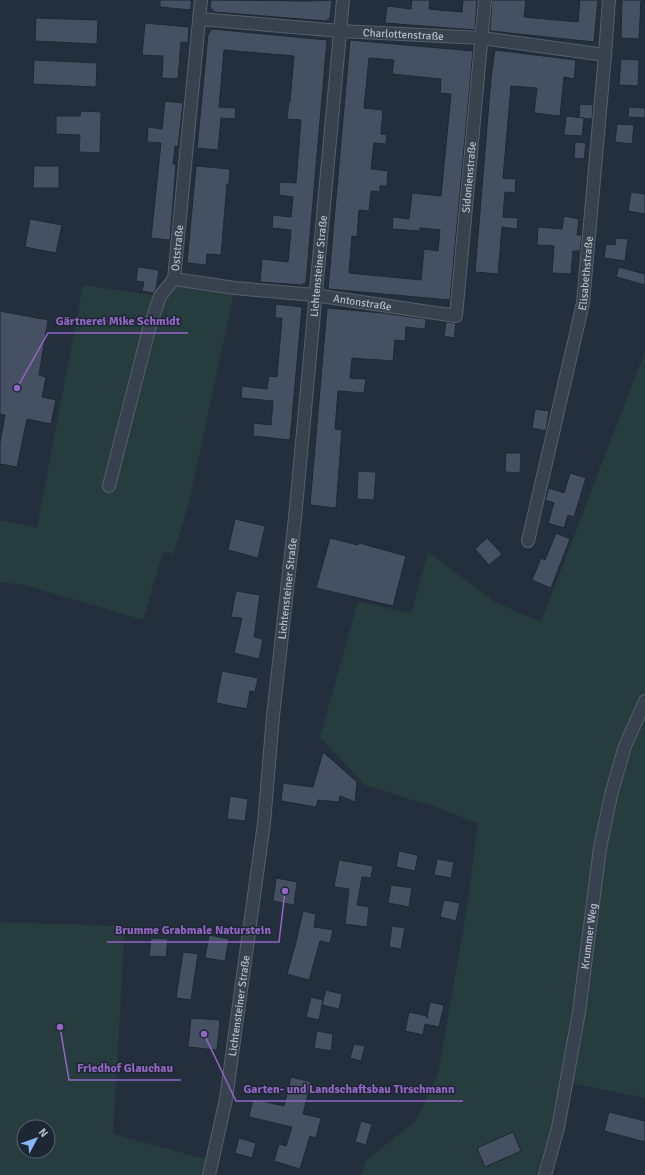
<svg xmlns="http://www.w3.org/2000/svg" width="645" height="1175" font-family="Signika,sans-serif">
	<style>
		.green { fill: #263c3f; fill-rule: evenodd }
		.building { fill: #455162; stroke: #1f2835; fill-rule: evenodd }
		.lines { fill: none; stroke-linecap: round; stroke-linejoin: round }
		.minor-casing { stroke: #565f6c; stroke-width: 14 }
		.minor { stroke: #38414e; stroke-width: 12 }
		.labels { text-anchor: middle; dominant-baseline: central; stroke-width: 3; stroke-linejoin: round; paint-order: stroke }
		.street-label { font-size: 11px; fill: #b4bcc9; stroke: #1d2633 }
		.leader { fill: none; stroke: #9266c3; stroke-width: 1.5 }
		.callout-dot { fill: #9266c3; stroke: #1d2633; stroke-width: 1.5 }
		.callout-label { font-size: 12px; text-anchor: middle; font-weight: bold; fill: #9266c3; stroke: #1d2633; stroke-width: 3; stroke-linejoin: round; paint-order: stroke }
	</style>
	<rect width="100%" height="100%" fill="#242f3e"/>
	<g class="green">
		<path d="M174 279 235 288 190 498 174 553 163 552 143 620 25 585 0 582V520L37 528 83 285 159 296Z"/>
		<path d="M645 351V1098L566 1082 545 1175H361L366 1160 415 1122 438 1074 468 902 478 823 435 807 365 785 320 737 358 601 411 614 428 552 495 602 541 622Z"/>
		<path d="M0 922 125 926 113 1134 212 1161 209 1175H0ZM24 1127H48V1151H24Z"/>
	</g>
	<g class="building">
		<path d="M160 0H191V10L160 7Z"/>
		<path d="M211 0 311 1 332 0 330 18 326 21 214 12 210 7Z"/>
		<path d="M412 0H430L429 9 462 12 463 0H477L475 30 385 23 387 6 411 9Z"/>
		<path d="M492 0H526L524 17 578 22 580 0H598L594 42 490 31Z"/>
		<path d="M622 0H641L639 39 621 38Z"/>
		<path d="M36 18 98 20 97 44 35 41Z"/>
		<path d="M145 23 189 27 188 43 181 42 178 79 162 78 163 56 142 55Z"/>
		<path d="M212 29 327 40 306 282 302 285 260 282 262 259 288 262 291 230 272 228 273 215 291 217 293 197 279 195 280 182 296 183 301 120 287 119 289 102H290L294 56 224 50 219 107 236 108 235 119 221 118 218 150 197 148 208 34Z"/>
		<path d="M350 40 473 51 450 300 328 289ZM369 58 394 60 392 74 441 79 440 93 451 94 441 196 412 193 409 219 393 217 392 229 420 231V228L440 230 438 251 424 249 421 280 349 273 352 236 357 237 359 210 369 211 371 191 380 192V186H387L388 171 371 169 374 143 386 144 387 135 381 134 383 110 364 108Z"/>
		<path d="M495 50 576 60 574 79 564 77 560 116 534 113 537 88 511 86 503 178 516 179 515 193 505 192 503 217 518 218 517 229 502 227 498 274 475 272 491 78Z"/>
		<path d="M621 59 639 60 638 86 619 85Z"/>
		<path d="M34 60 97 63 96 87 33 84Z"/>
		<path d="M165 101 183 103 178 147 175 146 173 164H176L170 240 151 238 161 143 147 142 148 127 162 129Z"/>
		<path d="M580 104 593 105 592 119 579 118Z"/>
		<path d="M629 107 645 108V118L628 117Z"/>
		<path d="M81 111 101 112 100 153 79 152 80 135 56 134V116H80Z"/>
		<path d="M566 116 584 118 582 136 564 135Z"/>
		<path d="M617 124 634 125 632 144 615 142Z"/>
		<path d="M575 142 586 143 584 159 574 158Z"/>
		<path d="M34 166H59V188H33Z"/>
		<path d="M196 166 230 169 229 184H227L221 255 207 254 206 265 187 263Z"/>
		<path d="M631 192 645 194V214L628 211Z"/>
		<path d="M564 216 579 219 577 235H582L580 251H573L571 274 552 273 554 246 537 245 538 227 562 229Z"/>
		<path d="M30 219 62 225 56 253 25 247Z"/>
		<path d="M616 238 628 239 625 261 604 258 606 244 615 245Z"/>
		<path d="M138 267 159 270 156 289 153 293 142 291 144 282 136 281Z"/>
		<path d="M619 267 645 274V285L616 277Z"/>
		<path d="M276 304 302 307 290 440 253 436 254 423 271 425 273 401 241 398 242 386 267 389 269 376 277 377 282 318H275Z"/>
		<path d="M327 308 383 313 426 319 425 329 406 327 405 341 395 340 393 361 352 358 350 378 366 379 364 393 338 391 335 429 342 430 336 508 310 505Z"/>
		<path d="M0 311 48 320 39 375 46 377 42 397 56 400 51 424 27 419 17 467 0 464V443L5 415 0 414Z"/>
		<path d="M446 322 456 323 454 338 444 336Z"/>
		<path d="M535 409 549 411 546 431 532 428Z"/>
		<path d="M506 453H521L520 473 505 472Z"/>
		<path d="M358 471 376 472 374 500 357 499Z"/>
		<path d="M570 473 586 478 574 517 568 515 564 528 548 523 554 503 545 500 549 488 564 493Z"/>
		<path d="M235 519 265 526 258 558 228 550Z"/>
		<path d="M556 533 570 539 551 588 532 580 541 558 545 560Z"/>
		<path d="M330 538 358 545 359 543 406 556 393 606 316 588Z"/>
		<path d="M487 538 502 554 489 565 475 549Z"/>
		<path d="M236 591 260 595 254 637 263 639 259 659 234 653 242 618 231 617Z"/>
		<path d="M222 671 258 678 255 692 250 691 247 709 216 703Z"/>
		<path d="M323 752 357 782 355 802 340 796 339 802 318 800 316 807 281 801 283 783 313 787Z"/>
		<path d="M230 796 248 799 245 821 227 819Z"/>
		<path d="M399 851 418 855 415 871 396 867Z"/>
		<path d="M437 859 454 862 451 878 434 875Z"/>
		<path d="M339 860 373 866 371 878 362 877 357 905 369 907 367 927 345 924 349 889 334 887Z"/>
		<path d="M276 878 297 882 294 905 273 901Z"/>
		<path d="M391 885 412 888 409 907 388 903Z"/>
		<path d="M444 900 460 903 456 921 440 917Z"/>
		<path d="M303 911 316 914 314 927 333 930 330 943 320 941 309 980 287 974 296 942Z"/>
		<path d="M392 926 405 928 401 949 389 947Z"/>
		<path d="M209 935 229 939 225 961 205 958Z"/>
		<path d="M151 938 168 939 166 957 149 956Z"/>
		<path d="M183 952 198 954 191 1000 176 998Z"/>
		<path d="M326 990 342 994 339 1009 322 1005Z"/>
		<path d="M311 997 323 1000 319 1020 306 1017Z"/>
		<path d="M430 1002 444 1005 439 1027 425 1024 423 1035 405 1031 409 1012 427 1016V1018Z"/>
		<path d="M191 1018 220 1020 217 1050 188 1047Z"/>
		<path d="M317 1031 333 1034 331 1051 314 1048Z"/>
		<path d="M354 1044 365 1046 361 1061 350 1058Z"/>
		<path d="M291 1077 311 1082 303 1114 321 1118 316 1138 310 1136 300 1169 274 1161 279 1144 286 1146 292 1127 249 1117 253 1099 284 1106Z"/>
		<path d="M609 1112 645 1121V1142L604 1131Z"/>
		<path d="M361 1121 372 1124 366 1145 355 1142Z"/>
		<path d="M513 1132 521 1151 485 1167 477 1148Z"/>
		<path d="M239 1138 256 1143 252 1158 235 1153Z"/>
	</g>
	<g class="lines">
		<g class="minor-casing">
			<g id="minor">
				<path id="s1" d="M200 19 340 31 482 38 605 55"/>
				<path id="s2" d="M174 279 235 288 314 295 456 316 485 0"/>
				<path id="s3" d="M109 486 149 329 160 296 174 279 201 0"/>
				<path id="s4" d="M528 541 583 303 605 55 609 0"/>
				<path id="s5" d="M209 1175 226 1099 264 823 273 716 295 518 343 0"/>
				<path id="s6" d="M545 1175 558 1128 579 1012 600 848 611 795 625 746 645 701"/>
			</g>
		</g>
		<use href="#minor" class="minor"/>
	</g>
	<g class="labels">
		<g class="street-label">
			<text stroke="none"><textPath href="#s1" startOffset="204">Charlottenstraße</textPath></text>
			<text stroke="none"><textPath href="#s2" startOffset="424">Sidonienstraße</textPath></text>
			<text stroke="none"><textPath href="#s3" startOffset="250">Oststraße</textPath></text>
			<text stroke="none"><textPath href="#s5" startOffset="916">Lichtensteiner Straße</textPath></text>
			<text stroke="none"><textPath href="#s4" startOffset="274">Elisabethstraße</textPath></text>
			<text stroke="none"><textPath href="#s2" startOffset="190">Antonstraße</textPath></text>
			<text stroke="none"><textPath href="#s5" startOffset="592">Lichtensteiner Straße</textPath></text>
			<text stroke="none"><textPath href="#s6" startOffset="243">Krummer Weg</textPath></text>
			<text stroke="none"><textPath href="#s5" startOffset="172">Lichtensteiner Straße</textPath></text>
		</g>
	</g>
	<path class="leader" d="M17 388L48 333H188M285 891L279 942H107M60 1027L69 1080H181M204 1034L236 1101H463"/>
	<g class="callout-dot">
		<circle cx="17" cy="388" r="4"/>
		<circle cx="285" cy="891" r="4"/>
		<circle cx="60" cy="1027" r="4"/>
		<circle cx="204" cy="1034" r="4"/>
	</g>
	<g class="callout-label">
		<text x="118" y="325">Gärtnerei Mike Schmidt</text>
		<text x="193" y="934">Brumme Grabmale Naturstein</text>
		<text x="125" y="1072">Friedhof Glauchau</text>
		<text x="349" y="1093">Garten- und Landschaftsbau Tirschmann</text>
	</g>
	<g transform="translate(36 1139) rotate(49)"><circle r="19" fill="#1d2633" stroke="#59626f"/>
	<path d="M0-3L7 15L0 10L-7 15Z" fill="#8ab4f8"/>
	<text y="-6" font-size="11" font-weight="bold" text-anchor="middle" fill="#b4bcc9">N</text>
	</g>
</svg>
